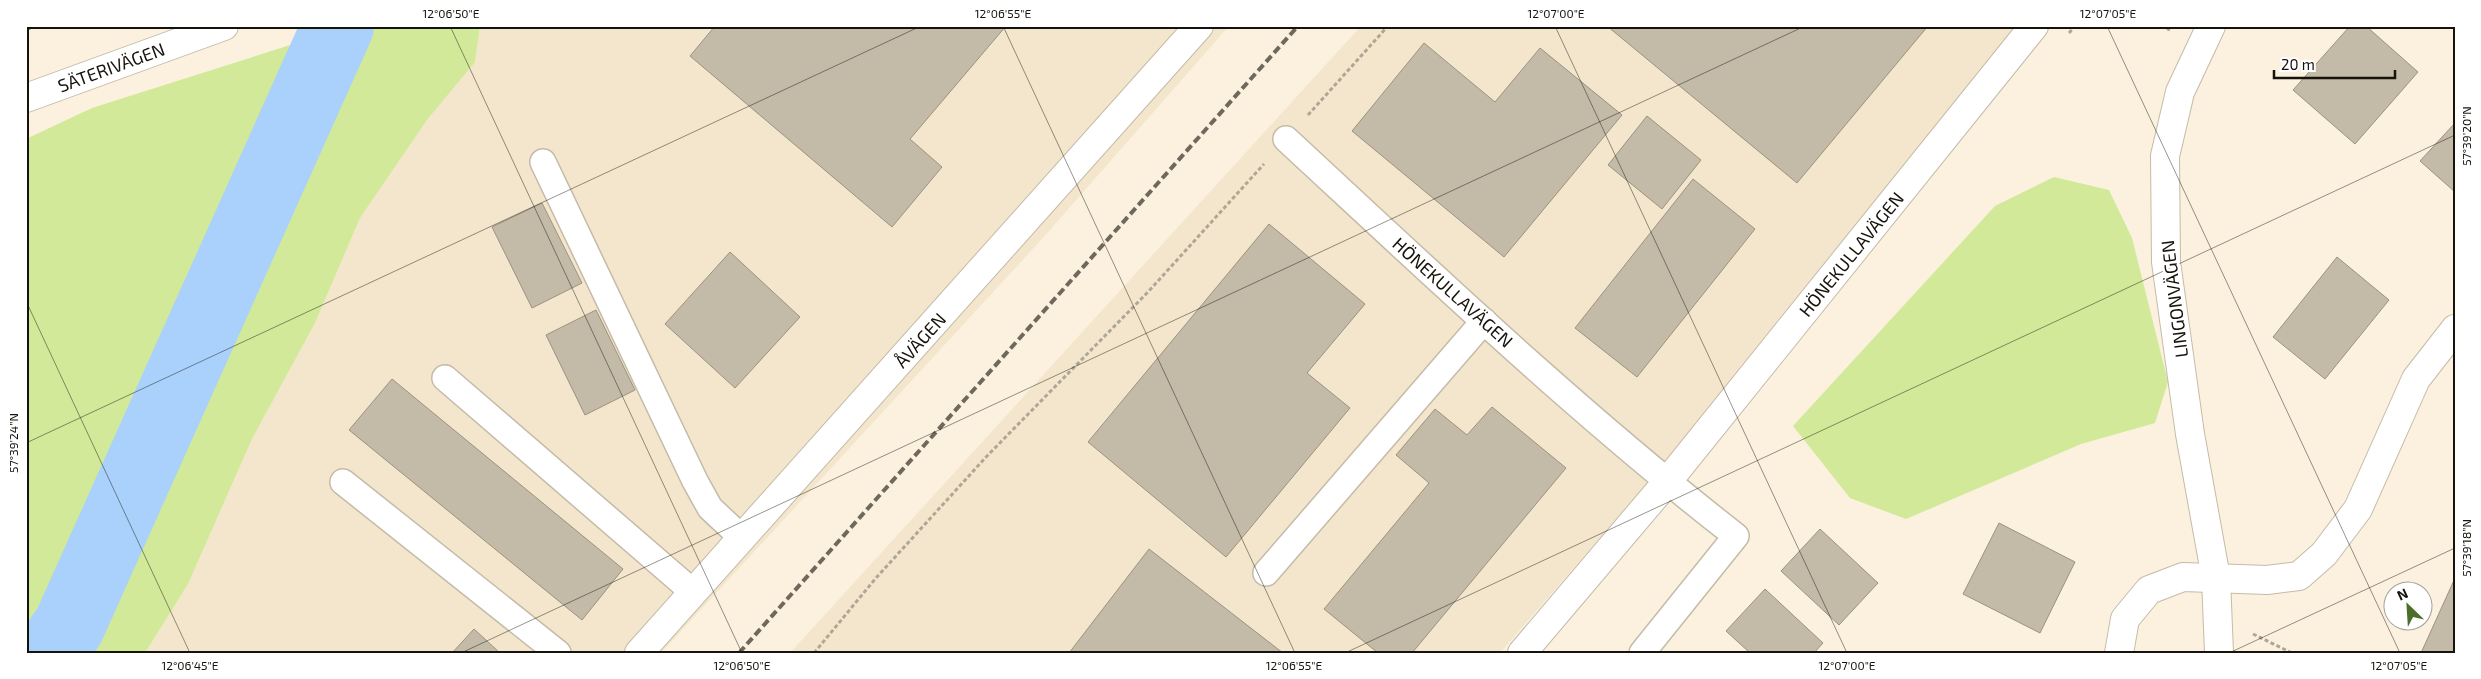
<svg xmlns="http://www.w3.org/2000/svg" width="2481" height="679" font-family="'Exo 2',sans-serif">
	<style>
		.built { fill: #f3e6cc }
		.green { fill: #d1e998 }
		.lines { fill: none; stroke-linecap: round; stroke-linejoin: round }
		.river { stroke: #a9d1fb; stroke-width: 72 }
		.building { fill: #c3baa7; stroke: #9b9280 }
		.lane-casing { stroke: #c4bba8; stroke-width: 28 }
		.street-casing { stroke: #c4bba8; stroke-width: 30 }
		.secondary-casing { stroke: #c4bba8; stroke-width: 30 }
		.path { stroke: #aea697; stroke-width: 3; stroke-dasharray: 4 2.5; stroke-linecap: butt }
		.lane { stroke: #fff; stroke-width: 25 }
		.street { stroke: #fff; stroke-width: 28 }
		.secondary { stroke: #fff; stroke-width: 28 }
		.rail { stroke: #6e685d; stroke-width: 4; stroke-dasharray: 8 4; stroke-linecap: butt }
		.ticks { fill: none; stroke: #16130c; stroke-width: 1; stroke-opacity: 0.45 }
		.labels { text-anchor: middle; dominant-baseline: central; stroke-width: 5; stroke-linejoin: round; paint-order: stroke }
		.street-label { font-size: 18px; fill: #16130c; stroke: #fff }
		.neatline { fill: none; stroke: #16130c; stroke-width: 2 }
		.ticks-label { font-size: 12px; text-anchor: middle; fill: #16130c }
	</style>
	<rect width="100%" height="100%" fill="#fbf1de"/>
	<g class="built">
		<path d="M480 26H1229L1042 239 661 653H145L188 584 252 439 315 323 360 218 427 120 475 62Z"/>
		<path d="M1361 26H2016L1671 456 1500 653H790Z"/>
	</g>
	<g class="green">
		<path d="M350 26H480L475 62 427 120 360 218 315 323 252 439 188 584 145 653H26V139L92 108Z"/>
		<path d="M2054 177 2109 190 2132 238 2168 382 2155 423 2081 444 1906 519 1850 498 1793 426 1995 206Z"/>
	</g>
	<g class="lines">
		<path class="river" d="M50 653 69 626 338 26"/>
	</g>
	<g class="building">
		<path d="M715 26H1006L910 139 942 167 892 227 690 56Z"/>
		<path d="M1607 26H1928L1797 183Z"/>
		<path d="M2350 26H2366L2418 72 2355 144 2293 90Z"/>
		<path d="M1424 43 1495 102 1540 48 1622 115 1504 257 1352 131Z"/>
		<path d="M1647 116 1701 160 1662 209 1608 165Z"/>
		<path d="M2455 123V192L2420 161Z"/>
		<path d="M1693 179 1755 229 1637 377 1575 328Z"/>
		<path d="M542 203 582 283 532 308 492 227Z"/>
		<path d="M1269 224 1365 304 1307 373 1350 408 1226 557 1088 442Z"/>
		<path d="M730 252 800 317 735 388 665 324Z"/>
		<path d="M2337 257 2389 300 2325 379 2273 337Z"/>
		<path d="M596 310 635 390 585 415 546 335Z"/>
		<path d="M392 379 623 569 582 620 349 430Z"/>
		<path d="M1492 407 1566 468 1412 653H1378L1324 609 1429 483 1396 455 1435 409 1467 435Z"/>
		<path d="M1999 523 2075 562 2040 633 1963 594Z"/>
		<path d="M1820 529 1878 583 1839 625 1781 571Z"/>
		<path d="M1149 549 1283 653H1069Z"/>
		<path d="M2455 578V653H2421Z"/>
		<path d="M1765 589 1823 643 1814 653H1750L1726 631Z"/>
		<path d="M474 629 500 653H452Z"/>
	</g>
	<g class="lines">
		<g class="lane-casing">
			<g id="lane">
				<path d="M1286 139C1433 275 1578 413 1736 536L1642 653"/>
				<path d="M543 162 695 481 710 508 742 538"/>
				<path d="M445 378 693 592"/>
				<path d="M343 482 558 653"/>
				<path d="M1266 573 1484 321"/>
			</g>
		</g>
		<g class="street-casing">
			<g id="street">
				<path d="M2211 26 2180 92 2165 156 2166 262 2190 434 2216 578 2219 653"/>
				<path d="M639 653 1199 26"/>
				<path d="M2119 653 2125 619 2149 590 2183 577 2267 580 2299 576 2324 554 2358 509 2416 379 2455 329"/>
			</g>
		</g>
		<g class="secondary-casing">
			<g id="secondary">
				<path d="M26 98 224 26"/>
				<path d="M1522 653 1667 482 2034 26"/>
			</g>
		</g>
		<g class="path">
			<path d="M2161 26 2170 30"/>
			<path d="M2069 33 2075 26"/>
			<path d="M1308 115 1388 26"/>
			<path d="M2253 634 2292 653"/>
			<path d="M814 653 876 578 987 456 1148 292 1264 164"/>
		</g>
		<use href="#lane" class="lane"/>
		<use href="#street" class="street"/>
		<use href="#secondary" class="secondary"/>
		<path class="rail" d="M739 653 1298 26"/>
	</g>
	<path class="ticks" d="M450 26 742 653M1003 26 1295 653M1555 26 1847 653M2107 26 2400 653M26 31 37 26M26 301 190 653M26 443 921 26M461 653 1805 26M1345 653 2455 135M2229 653 2455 548"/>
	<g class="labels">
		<g class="street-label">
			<text transform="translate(111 67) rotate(-20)">SÄTERIVÄGEN</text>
			<text transform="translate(1851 254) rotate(-51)">HÖNEKULLAVÄGEN</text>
			<text transform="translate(1453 292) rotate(42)">HÖNEKULLAVÄGEN</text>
			<text transform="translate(2174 299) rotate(-97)">LINGONVÄGEN</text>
			<text transform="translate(920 340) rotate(-48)">ÅVÄGEN</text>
		</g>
	</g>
	<rect width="2481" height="679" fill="none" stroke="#ffffff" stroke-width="55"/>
	<g transform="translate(2408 606) rotate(335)"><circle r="24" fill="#ffffff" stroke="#a2a19e"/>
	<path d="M0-4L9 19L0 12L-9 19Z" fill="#4b6f28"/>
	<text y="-8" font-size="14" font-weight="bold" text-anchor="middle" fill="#16130c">N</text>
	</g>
	<path d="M2274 70v8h121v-8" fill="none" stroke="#16130c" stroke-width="2.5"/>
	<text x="2281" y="70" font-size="15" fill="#16130c" stroke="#ffffff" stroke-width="4" paint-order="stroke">20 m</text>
	<rect x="28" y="28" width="2426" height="624" class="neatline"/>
	<g class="ticks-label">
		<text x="451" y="18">12°06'50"E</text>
		<text x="1003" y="18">12°06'55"E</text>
		<text x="1556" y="18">12°07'00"E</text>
		<text x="2108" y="18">12°07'05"E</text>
		<text transform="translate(2467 136) rotate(-90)" y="4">57°39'20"N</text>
		<text transform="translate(14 443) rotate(-90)" y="4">57°39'24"N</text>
		<text transform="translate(2467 548) rotate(-90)" y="4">57°39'18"N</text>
		<text x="190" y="670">12°06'45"E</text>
		<text x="742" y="670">12°06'50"E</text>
		<text x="1294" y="670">12°06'55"E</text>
		<text x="1847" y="670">12°07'00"E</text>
		<text x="2399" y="670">12°07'05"E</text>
	</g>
</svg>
